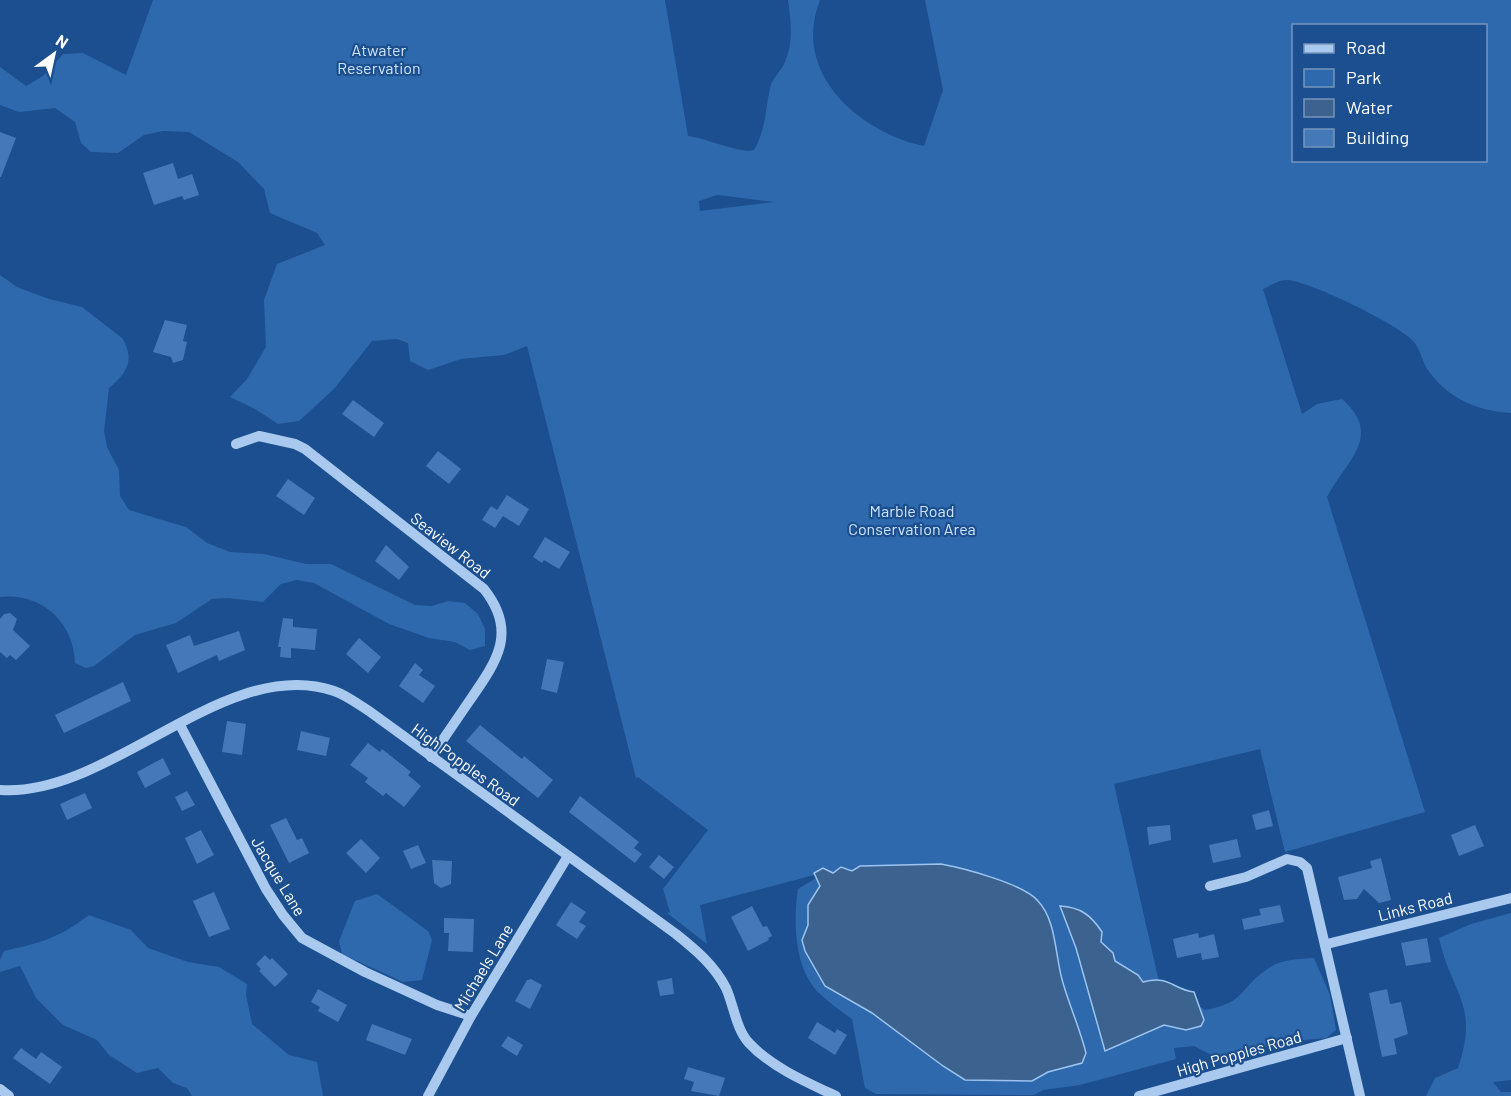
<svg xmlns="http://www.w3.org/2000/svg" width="1511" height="1096" font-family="Barlow,sans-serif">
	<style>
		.green { fill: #2e69ad; fill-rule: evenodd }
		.water { fill: #3c6290; stroke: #9cc4f0; stroke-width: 1.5 }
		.building { fill: #4478b7 }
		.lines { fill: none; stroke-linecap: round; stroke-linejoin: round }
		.minor { stroke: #a9c9ee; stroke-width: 10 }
		.labels { text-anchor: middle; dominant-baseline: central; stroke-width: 4.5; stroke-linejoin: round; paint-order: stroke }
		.park-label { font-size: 16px; fill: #cfe3fa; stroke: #1b4f8f }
		.street-label { font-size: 16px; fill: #fff; stroke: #1b4f8f }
	</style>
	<rect width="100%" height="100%" fill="#1b4f8f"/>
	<g class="green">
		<path d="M153 0H665L688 136C706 138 740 154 754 150 766 129 765 111 770 88 772 79 780 72 784 64 794 43 791 22 788 0H820C791 73 859 132 924 146L943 90 925 0H1511V413C1476 411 1445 397 1426 367 1422 360 1420 349 1414 342 1400 325 1311 282 1288 280 1280 279 1270 286 1263 289L1302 414 1317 404 1342 399C1384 436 1346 461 1327 497L1425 812 1285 852 1260 749 1114 784 1162 995 1183 996 1205 1010C1248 1002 1238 988 1269 968 1281 959 1299 959 1314 958L1330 995 1336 1030 1326 1038 1282 1042 1234 1056H1213L1194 1046 1174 1048 1176 1059 1080 1085 1043 1090 1034 1095 876 1094 865 1088 852 1019C841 1011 829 1003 819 993 794 969 793 920 798 889L826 872 700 905 707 944 667 913 670 912 663 889 708 830 638 777 636 778 527 346 504 355 461 359 428 370 410 361 408 343 397 339 372 341 334 389 299 421 278 424 255 409 230 397 247 379 266 347 264 300 277 264 325 245 317 233 270 213 264 189 238 162 189 132 163 131 144 135 118 153 91 152 81 143 75 122 55 108 19 112 0 105V67L26 86 43 76 63 54 83 53 126 75ZM1294 26H1486V160H1294ZM717 195 774 202 700 211 699 201Z"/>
		<path d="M0 275 17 287 49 299 82 307 122 338C136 360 126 374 109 388L104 431 107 447 119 470 120 496 129 510 186 527 207 543 230 552 264 554 306 564H331L415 605 432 606 448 601 465 603 478 614 485 629V646L470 650 455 642 429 638 389 624 314 583 297 580 281 584 263 602 228 598 212 599 176 623 135 635 94 666 86 668 75 663C74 622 41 592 0 597Z"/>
		<path d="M377 894 428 931 432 940 422 980 403 982 342 954 339 941 355 901Z"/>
		<path d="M1511 913V1080L1493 1082 1501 1092H1511V1096H1426L1435 1078 1458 1068C1480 1003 1451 994 1439 938L1471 924Z"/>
		<path d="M89 915 131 930 148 948 188 962 219 967 247 984 246 995 252 1024 289 1055 317 1062 323 1096H192L187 1088 173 1083 158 1068 137 1073 109 1055 97 1040 63 1025 36 998 20 966 0 972V960L4 951C40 943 59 938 89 915Z"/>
	</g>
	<g class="water">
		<path d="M941 864C963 868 1024 884 1038 901 1057 921 1055 958 1063 983 1070 1007 1080 1029 1086 1053L1082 1063 1048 1072 1032 1081 965 1080 943 1066 872 1013 825 986 805 951 802 940 808 925V905L820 886 814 873 823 868 833 873 841 867 852 871 860 866Z"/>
		<path d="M1060 906C1080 907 1091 915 1102 932L1101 942 1113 953 1115 961 1138 975 1143 982C1170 975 1172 989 1194 992L1204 1020 1201 1026 1186 1030 1164 1025 1105 1051 1076 948Z"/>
	</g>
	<g class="building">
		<path d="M0 132 16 138 1 177H0Z"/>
		<path d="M173 163 178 179 192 174 199 195 184 200 182 196 154 205 143 173Z"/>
		<path d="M165 320 187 325 183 341 187 342 183 360 173 363 171 357 153 352Z"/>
		<path d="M353 400 384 423 374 437 342 414Z"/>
		<path d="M438 451 461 469 449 484 426 466Z"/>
		<path d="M288 479 315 498 304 515 276 496Z"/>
		<path d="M507 495 529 509 519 526 503 516 495 528 482 520 491 506 497 510Z"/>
		<path d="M545 537 570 552 559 569 544 560 542 563 533 557Z"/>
		<path d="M386 545 409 567 399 580 375 561Z"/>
		<path d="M10 613 17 619 13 630 30 646 16 660 10 655 7 658 0 652V619L4 614Z"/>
		<path d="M283 618 293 619V627L317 629 315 650 291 648V658L280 657 281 647H278Z"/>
		<path d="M239 631 245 650 219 661 217 655 178 673 166 645 190 635 194 646Z"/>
		<path d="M359 638 381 657 368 673 346 654Z"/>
		<path d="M547 659 564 662 557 693 541 689Z"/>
		<path d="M415 663 423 670 419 675 435 686 423 703 399 686Z"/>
		<path d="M123 682 131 701 64 733 55 715Z"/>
		<path d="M227 721 246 724 242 755 222 752Z"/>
		<path d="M480 725 522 759 524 756 553 780 538 798 466 741Z"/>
		<path d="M301 731 330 738 326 756 297 750Z"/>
		<path d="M368 743 380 752 382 749 411 772 408 775 421 786 404 807 386 793 383 796 365 782 368 778 350 765Z"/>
		<path d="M163 758 171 774 145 788 137 772Z"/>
		<path d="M187 791 195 805 182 811 175 797Z"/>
		<path d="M85 793 92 808 67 820 60 804Z"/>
		<path d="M580 796 639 842 634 848 642 854 635 863 569 812Z"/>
		<path d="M1269 810 1273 826 1256 830 1252 815Z"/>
		<path d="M286 818 297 840 302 838 309 853 289 863 270 825Z"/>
		<path d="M1170 825 1171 840 1149 845 1147 827Z"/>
		<path d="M1475 825 1484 846 1459 856 1451 835Z"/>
		<path d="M201 830 214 855 197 864 185 838Z"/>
		<path d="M361 839 380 858 366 873 346 853Z"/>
		<path d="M1237 839 1241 857 1213 863 1209 845Z"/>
		<path d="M418 845 426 863 411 869 403 851Z"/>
		<path d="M659 855 674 867 664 879 649 867Z"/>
		<path d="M1381 858 1391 900 1379 903 1364 889 1357 899 1344 900 1338 877 1372 868 1370 861Z"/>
		<path d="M432 860 452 861 451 884 441 888 434 883Z"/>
		<path d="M214 892 230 929 209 937 193 901Z"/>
		<path d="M571 902 586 912 579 922 586 926 577 939 556 925Z"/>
		<path d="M1280 905 1284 922 1244 930 1242 919 1261 915 1259 909Z"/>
		<path d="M752 906 763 927 767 926 772 936 768 938 769 940 748 951 731 917Z"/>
		<path d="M444 918 474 919 473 952 448 951 449 933H444Z"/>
		<path d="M1198 933 1199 938 1214 934 1219 957 1202 960 1201 953 1177 958 1173 939Z"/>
		<path d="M1427 938 1431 962 1406 966 1401 943Z"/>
		<path d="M265 955 270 960 272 958 288 974 275 987 259 971 261 969 256 964Z"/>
		<path d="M672 978 674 994 660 996 657 981Z"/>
		<path d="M531 979 542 985 530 1009 515 1001 527 980Z"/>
		<path d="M318 989 347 1005 338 1022 318 1011 320 1007 311 1002Z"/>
		<path d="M1387 989 1390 1004 1401 1002 1408 1034 1394 1039 1397 1054 1382 1057 1369 993Z"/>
		<path d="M817 1022 835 1033 837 1029 847 1035 835 1055 808 1038Z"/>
		<path d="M372 1024 412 1039 405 1055 366 1040Z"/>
		<path d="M508 1036 523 1045 517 1056 501 1046Z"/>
		<path d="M21 1048 36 1059 41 1052 62 1067 50 1084 13 1058Z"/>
		<path d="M688 1067 725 1078 719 1096 691 1091 694 1082 684 1079Z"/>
	</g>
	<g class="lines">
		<g class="minor">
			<path d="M236 444 259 436 295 444 305 449 484 589C518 632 497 661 470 700 457 719 444 738 431 757"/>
			<path d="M180 725 266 889 283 915 302 938 365 972 437 1005 471 1016"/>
			<path d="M0 790C110 798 225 654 334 691 346 695 358 704 369 711L676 934C696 950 714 965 726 988 734 1006 736 1029 749 1043 771 1067 808 1083 836 1096"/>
			<path d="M1210 886 1246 877 1287 859 1300 862 1307 868 1360 1096"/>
			<path d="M1327 944 1511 898"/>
			<path d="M0 1089 9 1096"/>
			<path d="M428 1096 471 1016 568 856"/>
			<path d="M1139 1096 1347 1038"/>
		</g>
	</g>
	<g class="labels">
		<g class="park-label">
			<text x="379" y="49">Atwater<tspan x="379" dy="18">Reservation</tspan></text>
			<text x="912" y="510">Marble Road<tspan x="912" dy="18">Conservation Area</tspan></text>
		</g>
		<g class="street-label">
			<text transform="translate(451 545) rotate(38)">Seaview Road</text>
			<text transform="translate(466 764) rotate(36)">High Popples Road</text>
			<text transform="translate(279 876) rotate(59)">Jacque Lane</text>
			<text transform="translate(1415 906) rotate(-14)">Links Road</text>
			<text transform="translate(483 967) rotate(-59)">Michaels Lane</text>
			<text transform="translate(1239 1053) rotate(-16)">High Popples Road</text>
		</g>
	</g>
	<rect x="1292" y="24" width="195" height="138" fill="#1b4f8f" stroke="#7695bc" stroke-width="1.5"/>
	<rect x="1304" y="44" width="30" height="9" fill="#a9c9ee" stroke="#7695bc" stroke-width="1.5"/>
	<text x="1346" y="54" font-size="18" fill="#ffffff">Road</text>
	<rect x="1304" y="69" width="30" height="18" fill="#2e69ad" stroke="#7695bc" stroke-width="1.5"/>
	<text x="1346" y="84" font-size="18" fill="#ffffff">Park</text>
	<rect x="1304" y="99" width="30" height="18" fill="#3c6290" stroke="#7695bc" stroke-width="1.5"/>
	<text x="1346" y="114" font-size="18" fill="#ffffff">Water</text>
	<rect x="1304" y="129" width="30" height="18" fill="#4478b7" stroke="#7695bc" stroke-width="1.5"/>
	<text x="1346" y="144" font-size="18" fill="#ffffff">Building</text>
	<g transform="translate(54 54) rotate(33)" stroke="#1b4f8f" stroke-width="4.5" paint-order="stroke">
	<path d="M0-4.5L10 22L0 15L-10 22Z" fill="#ffffff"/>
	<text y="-9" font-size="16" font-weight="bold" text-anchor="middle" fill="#ffffff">N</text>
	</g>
</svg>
